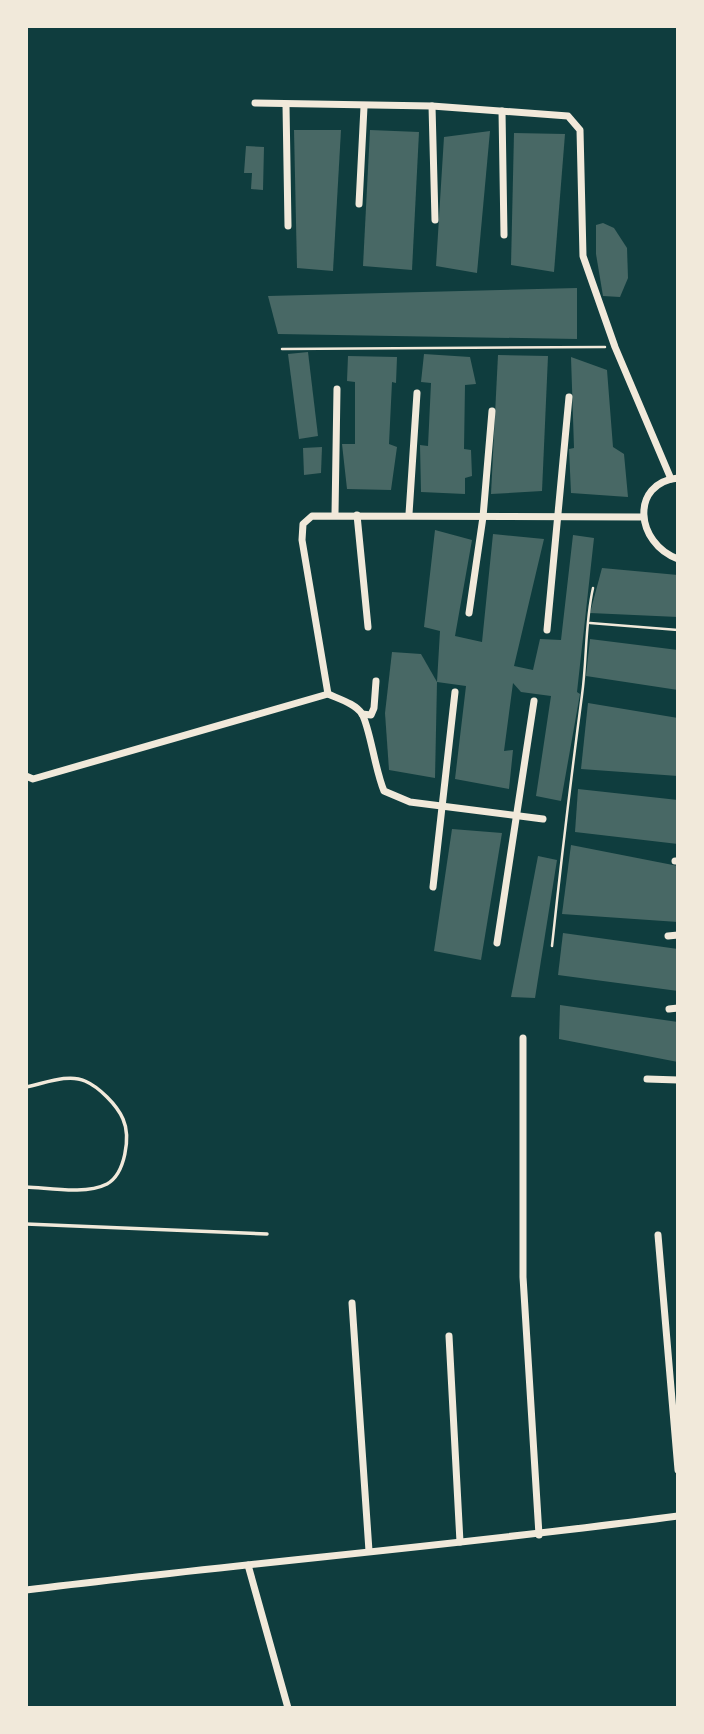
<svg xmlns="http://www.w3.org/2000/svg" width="704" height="1734" font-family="'Space Grotesk',sans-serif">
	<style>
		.building { fill: #486865 }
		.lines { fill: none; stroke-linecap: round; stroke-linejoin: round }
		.path { stroke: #f1e9da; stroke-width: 2.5 }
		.service { stroke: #f1e9da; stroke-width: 3.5 }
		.minor { stroke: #f1e9da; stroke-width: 7 }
	</style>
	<rect width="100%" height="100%" fill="#0f3d3e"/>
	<g class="building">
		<path d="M294 130H341L333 271 297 268Z"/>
		<path d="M370 130 419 132 412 270 363 266Z"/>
		<path d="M490 131 477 273 436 266 444 137Z"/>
		<path d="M514 133 565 134 554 272 511 265Z"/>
		<path d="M246 146 264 147 263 190 251 189 252 173H244Z"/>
		<path d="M603 223 614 228 627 248 628 278 620 297 603 296 596 254V225Z"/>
		<path d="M577 288V339L278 334 268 296Z"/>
		<path d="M308 352 318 436 299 439 288 354Z"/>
		<path d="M424 354 470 357 476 384 465 385 464 449 471 450 472 476 465 478V494L421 492 420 445 428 446 431 383 421 382Z"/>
		<path d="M498 355 548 356 542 491 491 494Z"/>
		<path d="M348 356 397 357 396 383 392 382 389 444 397 447 391 490 347 489 342 444H355V382L347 381Z"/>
		<path d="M571 357 607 370 613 447 624 454 628 497 571 493 569 449 574 448Z"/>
		<path d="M322 447 321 473 304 475 303 448Z"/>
		<path d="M435 530 472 540 455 636 482 642 493 534 544 539 514 666 533 670 540 639 561 640 573 535 594 538 577 692 580 694 561 801 536 796 551 696 521 692 513 683 504 751 513 750 509 789 455 779 466 686 437 682 440 631 424 627Z"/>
		<path d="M602 568 678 575V617L590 613Z"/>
		<path d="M590 639 678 650V690L586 676Z"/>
		<path d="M392 652 421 654 437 682 435 778 389 770 385 713Z"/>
		<path d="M588 703 678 718V776L581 769Z"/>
		<path d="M578 789 678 800V844L575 832Z"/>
		<path d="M452 829 502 833 481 960 434 951Z"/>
		<path d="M571 845 678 866V922L562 914Z"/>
		<path d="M538 856 557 860 535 998 511 997Z"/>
		<path d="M563 933 678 949V991L558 975Z"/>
		<path d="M560 1005 678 1022V1062L559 1039Z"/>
	</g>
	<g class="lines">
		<g class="path">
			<path d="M282 349 605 347"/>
			<path d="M590 623 678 630"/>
			<path d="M552 946C561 862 571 778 582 695 587 659 585 623 593 588"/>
		</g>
		<g class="service">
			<path d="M26 1087C43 1084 68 1073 85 1081 99 1087 117 1105 123 1119 131 1137 125 1174 107 1184 85 1195 50 1188 26 1187"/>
			<path d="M26 1224 267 1234"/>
		</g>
		<g class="minor">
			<path d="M255 103 432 106 568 116 580 130 583 256 615 347 671 479"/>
			<path d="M286 105 288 226"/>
			<path d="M432 106 435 220"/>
			<path d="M502 111 504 235"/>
			<path d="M359 204 364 107"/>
			<path d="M678 478C630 483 635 543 678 559"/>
			<path d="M335 514 337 389"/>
			<path d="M409 514 417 393"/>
			<path d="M357 515 368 627"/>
			<path d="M469 613 483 517 492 411"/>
			<path d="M547 630 569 397"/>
			<path d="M328 694 302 540 303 524 312 516 643 517"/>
			<path d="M362 714 371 715 374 708 376 681"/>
			<path d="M26 776 33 779 328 694C339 699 356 704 362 714 370 728 375 770 384 791L410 802 543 819"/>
			<path d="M675 861H678"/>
			<path d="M433 887 455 692"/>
			<path d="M668 936 678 935"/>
			<path d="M497 943 534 701"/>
			<path d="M669 1009 678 1008"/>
			<path d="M523 1038V1277L539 1535"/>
			<path d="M647 1079 678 1080"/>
			<path d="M658 1235 678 1470"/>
			<path d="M352 1303 369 1551"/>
			<path d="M449 1336 460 1542"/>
			<path d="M248 1565 288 1708"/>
			<path d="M26 1590C243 1563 461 1545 678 1516"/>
		</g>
	</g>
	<rect width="704" height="1734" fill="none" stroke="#f1e9da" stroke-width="56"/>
</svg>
